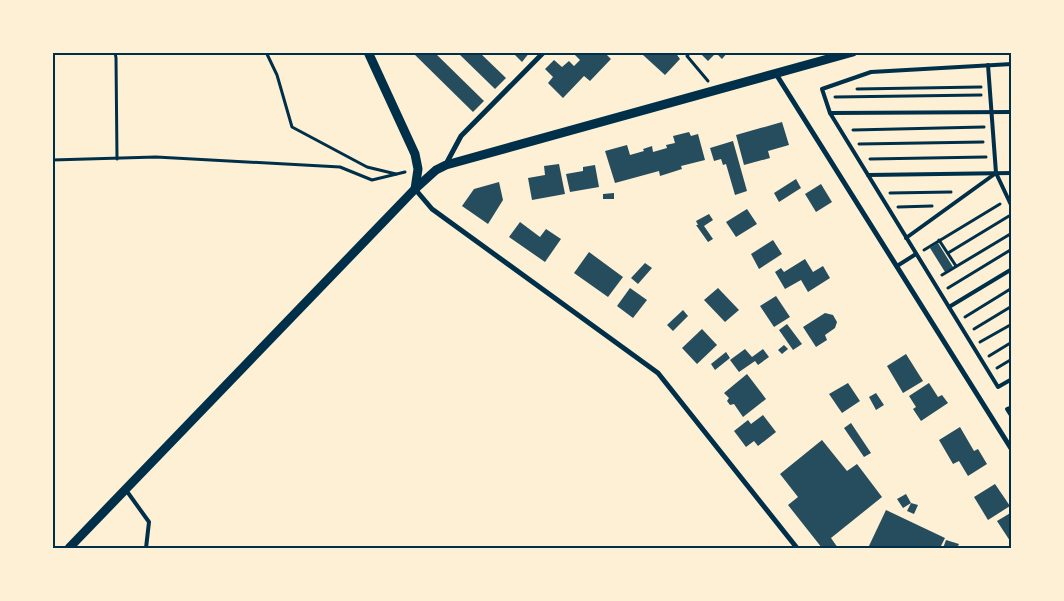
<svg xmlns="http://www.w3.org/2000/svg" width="1064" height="601" font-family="Barlow,sans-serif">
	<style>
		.building { fill: #264d5e }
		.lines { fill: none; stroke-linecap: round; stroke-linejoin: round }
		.path { stroke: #003049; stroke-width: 3 }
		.service { stroke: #003049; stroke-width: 4 }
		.minor { stroke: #003049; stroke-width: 5 }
		.tertiary { stroke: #003049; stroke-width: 9 }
		.neatline { fill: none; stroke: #003049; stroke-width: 2 }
	</style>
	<rect width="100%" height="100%" fill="#fdf0d5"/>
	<g class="building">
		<path d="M412 52H434L484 101 473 112Z"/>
		<path d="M457 52H479L506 78 495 89Z"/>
		<path d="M512 52H530L522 62Z"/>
		<path d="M572 52H604L611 59 590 81 584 76 563 98 548 83 553 77 545 69 554 60 562 67 569 61 574 66 580 60Z"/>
		<path d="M645 52H675L680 59 665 75 643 55Z"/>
		<path d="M699 52H728L722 59 716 53 708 61Z"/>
		<path d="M782 122 789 145 768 151 770 158 744 165 736 135Z"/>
		<path d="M689 132 691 136 698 134 705 160 681 166 682 169 660 176 659 171 615 183 605 151 627 145 630 155 644 151 643 149 652 146 653 152 667 148 666 145 675 143 673 136Z"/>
		<path d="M733 141 747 191 735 195 726 164 723 165 721 159 714 161 710 148Z"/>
		<path d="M559 164 565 194 532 200 528 178 545 175 544 166Z"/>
		<path d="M595 165 599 187 570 192 566 174 583 171V167Z"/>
		<path d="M796 179 801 188 779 202 774 193Z"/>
		<path d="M499 182 503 200 488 224 462 206 474 189Z"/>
		<path d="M821 184 832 202 816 212 805 194Z"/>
		<path d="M614 193V199H603V194Z"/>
		<path d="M747 209 757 224 736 237 726 222Z"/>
		<path d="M709 214 713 220 704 226 713 239 708 242 696 225H698L696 221Z"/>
		<path d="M520 222 540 237 546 229 561 239 545 262 509 237Z"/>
		<path d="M773 240 782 254 759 269 751 254Z"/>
		<path d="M938 243 953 267 945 272 930 248Z"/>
		<path d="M589 252 623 277 608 297 574 273Z"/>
		<path d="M805 259 813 272 823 266 830 278 808 292 801 280 785 289 775 272 781 268 784 272Z"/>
		<path d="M645 263 652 268 638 284 631 278Z"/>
		<path d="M630 288 647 300 633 318 617 306Z"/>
		<path d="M718 288 739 310 725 322 704 300Z"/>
		<path d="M776 296 790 317 774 327 760 306Z"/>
		<path d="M683 310 688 316 673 331 667 325Z"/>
		<path d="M825 313 833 315 837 322 835 328 825 335 827 340 816 347 803 327Z"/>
		<path d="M787 324 802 344 793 350 779 330Z"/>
		<path d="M702 329 717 345 697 364 682 348Z"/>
		<path d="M784 345 788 349 782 354 778 350Z"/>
		<path d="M745 349 752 357 763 349 769 357 758 365 755 361 739 372 730 360Z"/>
		<path d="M726 352 730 358 715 370 711 364Z"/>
		<path d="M906 354 923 381 903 393 887 366Z"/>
		<path d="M747 374 766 399 743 417 734 404 730 405 727 401 729 398 724 393Z"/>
		<path d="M848 383 860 401 842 413 829 394Z"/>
		<path d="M929 383 938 397 942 395 948 403 921 421 913 409 916 407 909 396Z"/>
		<path d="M876 393 884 405 876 410 869 397Z"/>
		<path d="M763 415 776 432 758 446 754 441 746 447 734 431 748 420 751 424Z"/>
		<path d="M851 423 871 453 864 457 844 428Z"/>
		<path d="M960 427 974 451 978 449 987 464 968 476 959 461 953 464 939 440Z"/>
		<path d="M822 440 847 471 857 464 882 497 831 538 838 548H822L788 505 798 497 780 474Z"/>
		<path d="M995 484 1010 506 988 520 974 497Z"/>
		<path d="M906 494 911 503 918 505 914 514 907 511 911 503 903 508 897 499Z"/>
		<path d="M886 510 945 538 940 548H868Z"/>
		<path d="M1012 512V544L997 521Z"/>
		<path d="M946 540 959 544 957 548H943Z"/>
	</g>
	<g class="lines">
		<g class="path">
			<path d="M115 52 116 58 117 159"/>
			<path d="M266 52 277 75 292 127 367 167 396 174"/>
			<path d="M690 52 687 56 708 81"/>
			<path d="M857 89 981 87"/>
			<path d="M835 97 981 95"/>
			<path d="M853 130 984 127"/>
			<path d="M859 144 983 142"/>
			<path d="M870 159 986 157"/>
			<path d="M52 160 156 157 340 167 372 180 405 172"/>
			<path d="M890 193 951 192"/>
			<path d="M898 207 932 206"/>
			<path d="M939 240 956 266"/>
			<path d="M924 250 1000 204"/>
			<path d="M948 253 1009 216"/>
			<path d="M942 275 1012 233"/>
			<path d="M948 288 1012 249"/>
			<path d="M965 317 1012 288"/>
			<path d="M974 329 1012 306"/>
			<path d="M980 342 1012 324"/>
			<path d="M989 356 1012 342"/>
			<path d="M997 368 1012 359"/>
		</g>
		<g class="service">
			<path d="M1012 64 871 72 822 89 830 113 998 387 1012 379"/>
			<path d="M988 65 996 173 1012 207"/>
			<path d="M830 113 1012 112"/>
			<path d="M868 175 1012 173"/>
			<path d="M906 238 996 173"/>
			<path d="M897 266 916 254"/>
			<path d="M949 307 1012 269"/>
			<path d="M1012 407 1007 409 1012 417"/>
			<path d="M126 490 149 522 146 548"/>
		</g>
		<g class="minor">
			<path d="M776 74 1012 450"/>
			<path d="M446 164 461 136 544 52"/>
			<path d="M415 189 432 209 658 373 797 548"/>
		</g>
		<g class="tertiary">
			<path d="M368 52 415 154 418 169 415 189"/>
			<path d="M69 548 415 189 436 170 446 165 853 52"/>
		</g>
	</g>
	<rect width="1064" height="601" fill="none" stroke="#fdf0d5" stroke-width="108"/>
	<rect x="54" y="54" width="956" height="493" class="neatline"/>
</svg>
